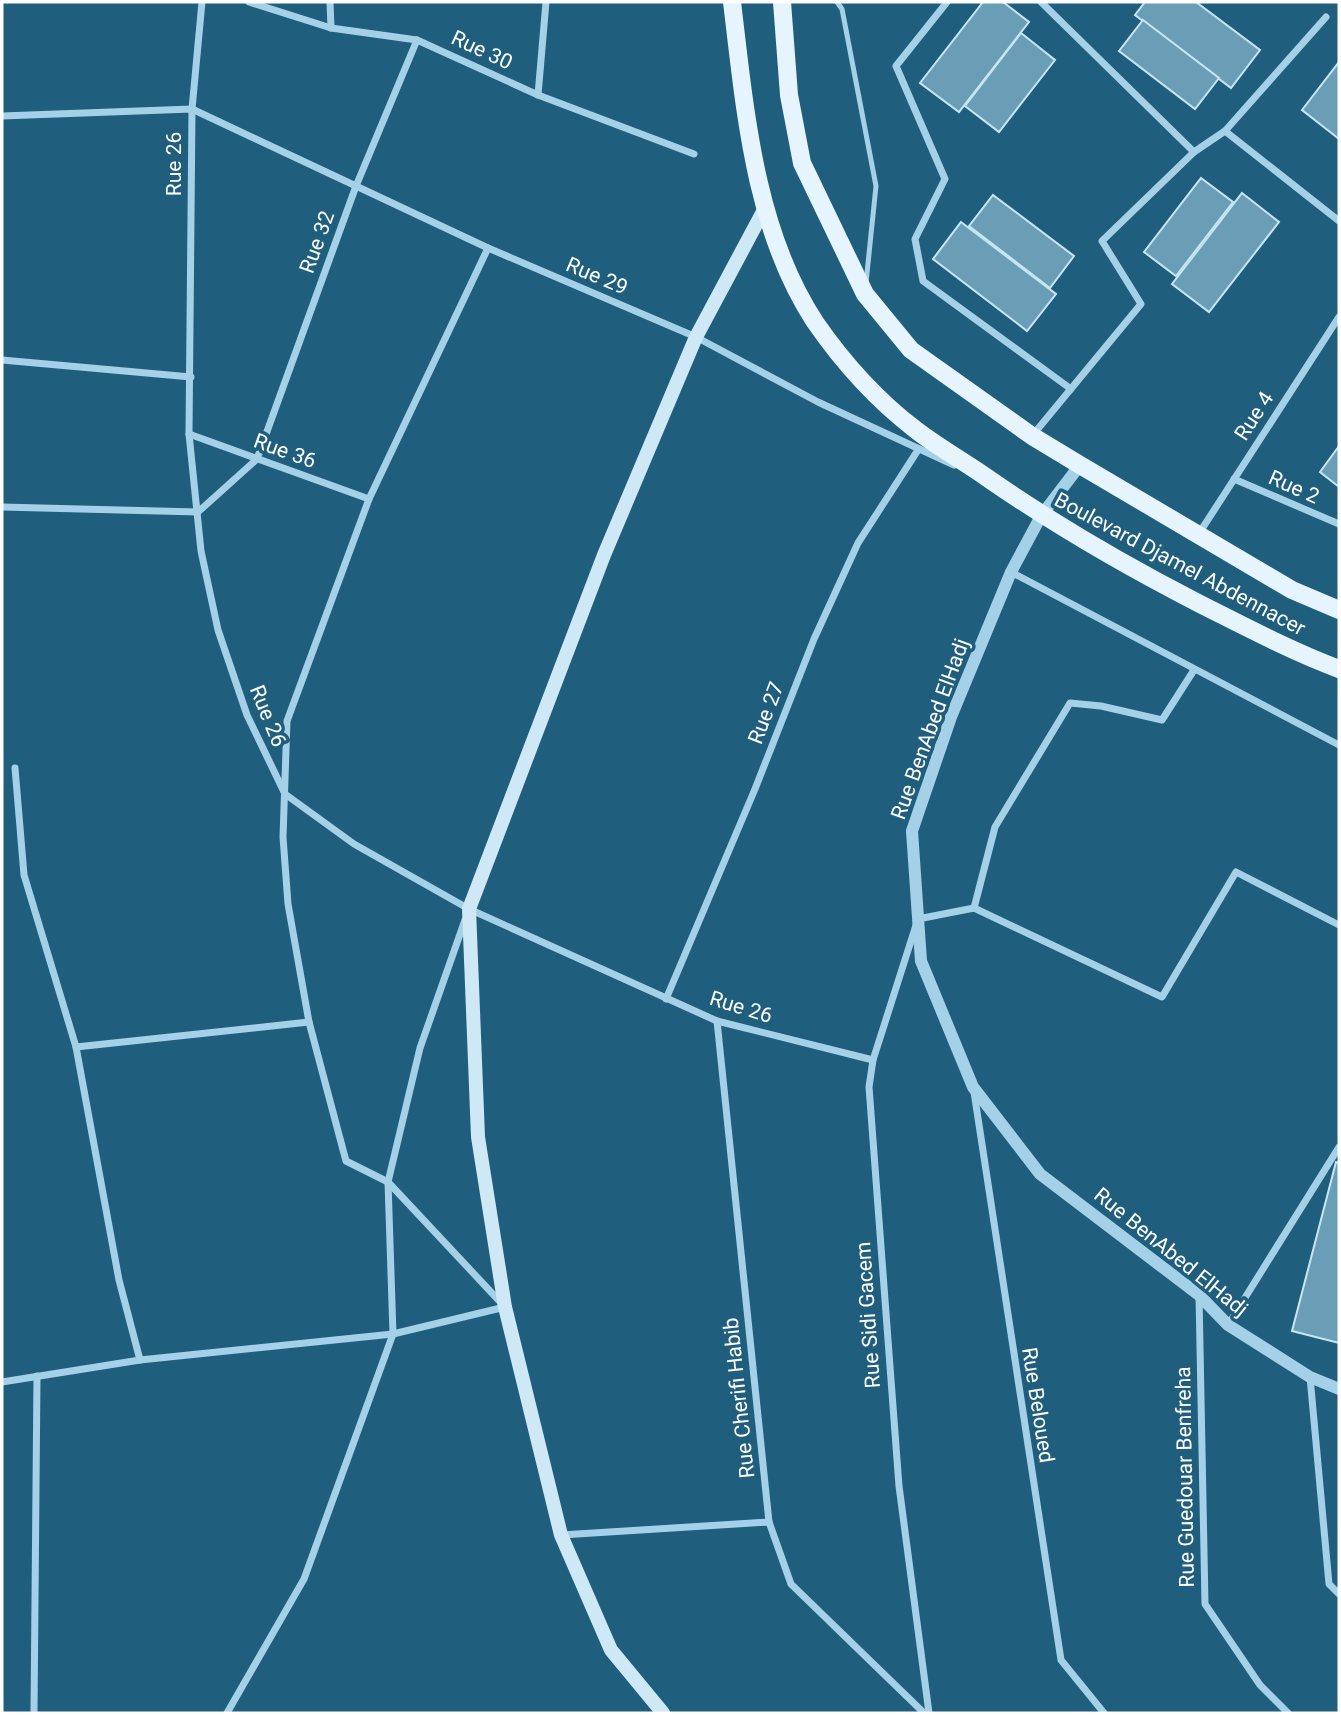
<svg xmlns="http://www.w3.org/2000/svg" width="1341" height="1715" font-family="Roboto,sans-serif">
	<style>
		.building { fill: #6a9eb7; stroke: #c7e6f5; stroke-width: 2 }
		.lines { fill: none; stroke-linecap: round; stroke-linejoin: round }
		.service { stroke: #a4d1e7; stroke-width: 5 }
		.minor { stroke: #a4d1e7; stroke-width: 7 }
		.tertiary { stroke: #a4d1e7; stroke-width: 12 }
		.secondary { stroke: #cee8f6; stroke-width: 14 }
		.primary { stroke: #e5f4fd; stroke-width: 18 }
		.labels { text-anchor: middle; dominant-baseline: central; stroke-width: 7; stroke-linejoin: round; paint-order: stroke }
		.street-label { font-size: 21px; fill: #fff; stroke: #205e7d }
	</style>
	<rect width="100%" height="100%" fill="#205e7d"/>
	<g class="building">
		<path d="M983 2H1003L1029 22 959 112 920 83Z"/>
		<path d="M1145 2H1196L1260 50 1231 88 1135 15Z"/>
		<path d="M1143 20 1219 78 1195 109 1119 51Z"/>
		<path d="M1021 33 1055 60 999 132 965 106Z"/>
		<path d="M1339 62V139L1302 110Z"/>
		<path d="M1201 178 1233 202 1176 276 1144 252Z"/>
		<path d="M1242 193 1279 222 1209 312 1172 284Z"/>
		<path d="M993 195 1074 256 1050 288 969 226Z"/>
		<path d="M961 222 1056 294 1027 331 933 259Z"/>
		<path d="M1339 446V487L1320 472Z"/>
		<path d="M1336 1162 1339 1163V1343L1292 1331Z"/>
	</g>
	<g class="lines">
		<path class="service" d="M837 2 842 9 876 186 866 283"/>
		<g class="minor">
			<path d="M202 2 192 109 189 434 201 551 218 630 247 715 285 794 354 844 469 909 717 1021 873 1060"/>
			<path d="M249 2 331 28 417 40 538 95 694 154"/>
			<path d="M330 2 331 28"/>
			<path d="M947 2 896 66 945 179 915 239 923 281 1071 389"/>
			<path d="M538 95 546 2"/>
			<path d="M2 116 192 109 488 248 696 337 818 402 954 465"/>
			<path d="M1225 131 1326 17"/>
			<path d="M1194 152 1225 131 1339 221"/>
			<path d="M2 360 191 377"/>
			<path d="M189 434 369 499"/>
			<path d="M1032 436 1141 304 1102 241 1194 152 1041 2"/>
			<path d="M1234 479 1339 524"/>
			<path d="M2 507 198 512 257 459 356 186 417 40"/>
			<path d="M1198 535 1339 317"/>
			<path d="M1011 572 1339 745"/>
			<path d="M15 768 24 875 76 1047 119 1280 140 1360"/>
			<path d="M974 908 995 827 1070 703 1101 706 1162 720 1194 670"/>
			<path d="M666 999 755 789 814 639 858 543 918 450"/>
			<path d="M717 1021 769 1522 791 1584 924 1713"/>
			<path d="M76 1047 309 1022"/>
			<path d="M974 1092 1061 1660 1104 1713"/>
			<path d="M1199 1295 1205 1604 1260 1685 1288 1713"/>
			<path d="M1228 1325 1339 1147"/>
			<path d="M1310 1377 1329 1584 1339 1594"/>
			<path d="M2 1382 140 1360 393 1334 505 1307 388 1182 346 1161 309 1022 288 904 283 837 287 721 369 499 488 248"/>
			<path d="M561 1535 769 1522"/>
			<path d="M34 1713 37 1376"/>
			<path d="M227 1713 304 1579 393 1334 388 1182 420 1048 465 920"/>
			<path d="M929 1713 899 1486 869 1087 873 1060 918 919 974 908 1162 997 1236 872 1339 925"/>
		</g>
		<path class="tertiary" d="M1080 465 1041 516 1011 572 951 717 912 831 921 961 973 1087 1040 1174 1199 1295 1228 1325 1310 1377 1339 1389"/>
		<path class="secondary" d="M663 1713 611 1650 561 1535 505 1307 478 1137 469 909 604 555 696 337 766 206"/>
		<g class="primary">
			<path d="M732 2C745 109 754 229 815 322 842 361 878 401 916 430 938 447 963 461 986 477 1055 525 1126 566 1200 604 1246 627 1291 651 1339 669"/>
			<path d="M782 2 789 95 802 163 865 294 911 350 1032 436 1080 465 1292 590 1339 610"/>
		</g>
	</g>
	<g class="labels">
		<g class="street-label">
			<text transform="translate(482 50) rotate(25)">Rue 30</text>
			<text transform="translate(174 164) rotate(-90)">Rue 26</text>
			<text transform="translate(317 242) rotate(-70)">Rue 32</text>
			<text transform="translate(597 276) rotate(23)">Rue 29</text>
			<text transform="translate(1254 416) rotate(-57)">Rue 4</text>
			<text transform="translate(285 451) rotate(20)">Rue 36</text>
			<text transform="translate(1294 487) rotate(24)">Rue 2</text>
			<text transform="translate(1180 564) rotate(28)">Boulevard Djamel Abdennacer</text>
			<text transform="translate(766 713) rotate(-69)">Rue 27</text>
			<text transform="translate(268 716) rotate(68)">Rue 26</text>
			<text transform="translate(930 729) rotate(-70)">Rue BenAbed ElHadj</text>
			<text transform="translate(741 1007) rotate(17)">Rue 26</text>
			<text transform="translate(1171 1252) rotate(39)">Rue BenAbed ElHadj</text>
			<text transform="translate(868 1315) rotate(-94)">Rue Sidi Gacem</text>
			<text transform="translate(739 1398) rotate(-96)">Rue Cherifi Habib</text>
			<text transform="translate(1038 1405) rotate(81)">Rue Beloued</text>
			<text transform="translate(1185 1477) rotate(-91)">Rue Guedouar Benfreha</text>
		</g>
	</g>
	<rect width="1341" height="1715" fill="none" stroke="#ffffff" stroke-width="7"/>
</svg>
